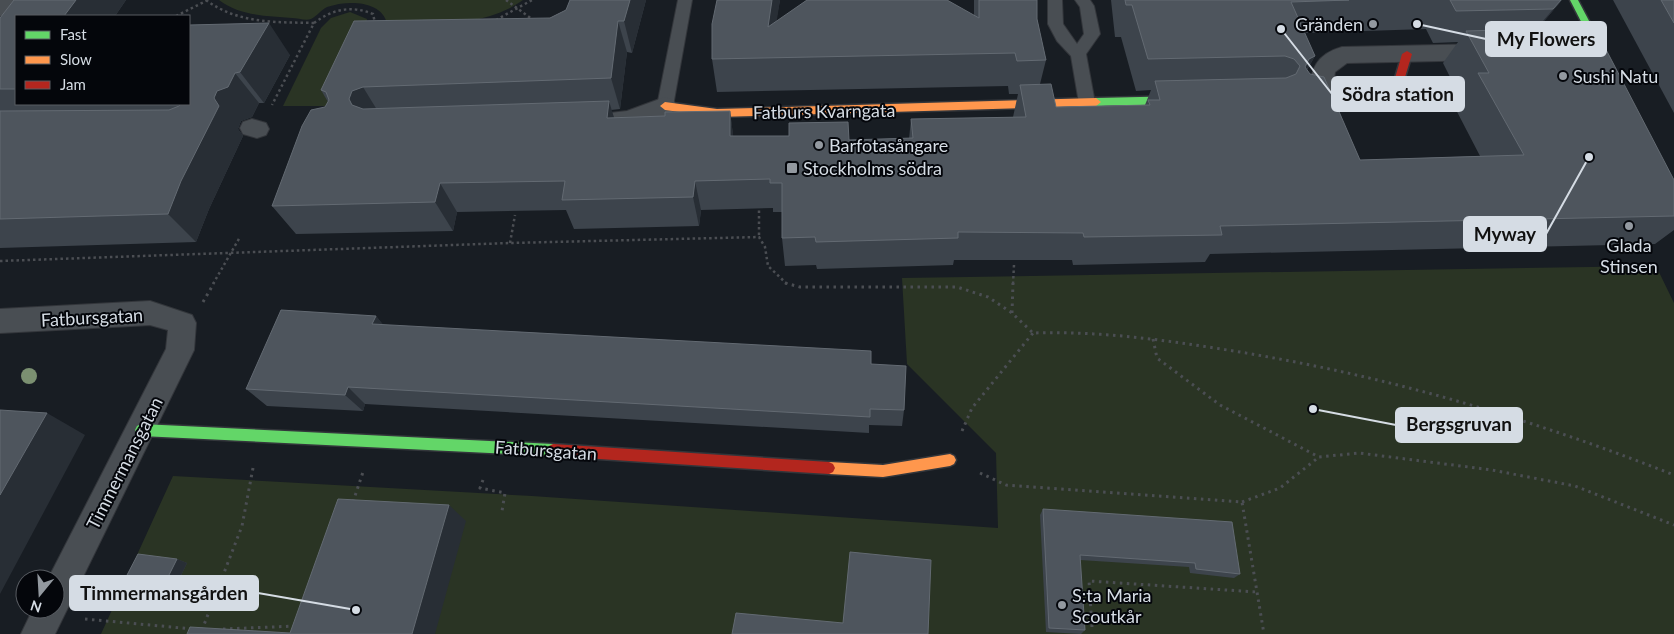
<svg xmlns="http://www.w3.org/2000/svg" width="1674" height="634" font-family="Lato,sans-serif">
	<style>
		.green { fill: #2a3424 }
		.lines { fill: none; stroke-linecap: round; stroke-linejoin: round }
		.lane-casing { stroke: #33363b; stroke-width: 2 }
		.street-casing { stroke: #33363b; stroke-width: 2 }
		.fast-casing { stroke: #33363b; stroke-width: 3 }
		.slow-casing { stroke: #33363b; stroke-width: 3 }
		.jam-casing { stroke: #33363b; stroke-width: 3 }
		.path-far1 { stroke: #4b4e53; stroke-width: 2.5; stroke-dasharray: 2.5 3; stroke-linecap: butt }
		.path { stroke: #4b4e53; stroke-width: 3; stroke-dasharray: 2.5 4.5; stroke-linecap: butt }
		.lane { fill: #494e53; fill-rule: evenodd }
		.street { fill: #494e53; fill-rule: evenodd }
		.fast { fill: #63d668; fill-rule: evenodd }
		.slow { fill: #ff974d; fill-rule: evenodd }
		.jam { fill: #b3261e; fill-rule: evenodd }
		.tree { fill: #7b9071 }
		.wall { fill: #3d444c; fill-rule: evenodd }
		.shaded-wall { fill: #282e35 }
		.building { fill: #4e555d; stroke: #636a72 }
		.poi-dot { fill: #9399a0; stroke: #04060b; stroke-width: 2 }
		.labels { text-anchor: middle; dominant-baseline: central; stroke-width: 4; stroke-linejoin: round; paint-order: stroke }
		.poi-label { font-size: 18px; fill: #d5dce4; stroke: #04060b; text-anchor: start }
		.street-label { font-size: 18px; fill: #d5dce4; stroke: #04060b }
		.leader { fill: none; stroke: #d5dce4; stroke-width: 2 }
		.callout-dot { fill: #d5dce4; stroke: #04060b; stroke-width: 2 }
		.callout { fill: #d5dce4; stroke: #d5dce4; stroke-width: 2 }
		.callout-label { font-size: 19px; text-anchor: middle; font-weight: bold; fill: #111 }
	</style>
	<rect width="100%" height="100%" fill="#181d23"/>
	<g class="green">
		<path d="M219 0H523C482 29 434 22 387 23 381 0 347 0 327 7 321 10 317 16 311 19 306 21 297 18 292 18 267 16 240 16 219 0Z"/>
		<path d="M350 12 367 19 366 27 330 106H283L321 28 331 18Z"/>
		<path d="M1656 266 1674 303V634H101L173 476 532 496 998 528 996 453 907 364 902 278Z"/>
	</g>
	<g class="lines">
		<g class="lane-casing">
			<g id="lane">
				<path d="M0 0H15L5 15 0 16Z"/>
				<path d="M678 0H692L673 106 671 110H659L657 106Z"/>
				<path d="M1048 0H1062L1063 24 1077 44 1084 34 1080 7 1075 0H1090L1094 6 1100 34 1086 54 1095 103 1093 107H1081L1079 103 1071 56 1057 41 1048 24Z"/>
			</g>
		</g>
		<g class="street-casing">
			<g id="street">
				<path d="M1487 44 1495 46 1498 52 1495 58 1487 60 1347 63 1335 72 1331 96 1327 102 1319 105 1311 102 1307 96C1312 70 1314 55 1342 47Z"/>
				<path d="M665 97 673 100 677 106C667 124 612 133 593 127L589 121 593 115 627 111Z"/>
				<path d="M252 119 266 123 269 129 266 135 257 138 243 134 240 128 243 122Z"/>
				<path d="M150 301 192 315 196 323 194 350 55 634H21L33 609H55V579H48L166 349 168 330 150 325 0 333V309Z"/>
			</g>
		</g>
		<g class="fast-casing">
			<g id="fast">
				<path d="M1570 0H1578L1616 72 1614 74H1608Z"/>
				<path d="M1184 96 1189 100 1184 104 1096 106 1091 102 1096 98Z"/>
				<path d="M141 424 553 444 557 446 559 450 557 454 553 456 141 436 137 434 135 430 137 426Z"/>
			</g>
		</g>
		<g class="slow-casing">
			<g id="slow">
				<path d="M1096 98 1101 102 1096 106 717 117 665 110 660 106 665 102 717 109Z"/>
				<path d="M950 454 954 456 956 460 954 464 950 466 883 477 829 474 825 472 823 468 825 464 829 462 883 465Z"/>
			</g>
		</g>
		<g class="jam-casing">
			<g id="jam">
				<path d="M1407 51 1412 54 1402 87 1400 89 1377 101H1300L1295 97 1300 93H1376L1393 85 1402 54Z"/>
				<path d="M553 444 829 462 833 464 835 468 833 472 829 474 553 456 549 454 547 450 549 446Z"/>
			</g>
		</g>
		<g class="path-far1">
			<path d="M206 0C238 24 276 22 314 23L272 105"/>
			<path d="M506 0 533 20"/>
			<path d="M176 16 208 0"/>
			<path d="M496 20 532 0"/>
			<path d="M314 23C333 9 351 5 373 14L375 23"/>
			<path d="M759 205V237"/>
			<path d="M510 243 515 215"/>
			<path d="M0 261 510 243 759 237 765 247 768 266 787 284"/>
			<path d="M213 284 240 237"/>
			<path d="M1013 284 1014 265"/>
		</g>
		<g class="path">
			<path d="M785 283 800 287H957L988 297 1012 313 1033 333C1096 331 1158 339 1221 349 1377 373 1527 417 1674 475"/>
			<path d="M203 302 214 283"/>
			<path d="M1012 313 1013 283"/>
			<path d="M1153 339 1157 358 1220 405 1319 457 1359 453 1492 470 1575 486 1674 525"/>
			<path d="M962 431 972 408 1033 333"/>
			<path d="M980 473 1006 485 1242 502 1264 634"/>
			<path d="M483 480 480 488 505 493 502 511"/>
			<path d="M353 502 363 472"/>
			<path d="M1242 502 1280 488 1319 457"/>
			<path d="M85 619 193 629"/>
			<path d="M1092 627 1089 581 1257 592"/>
			<path d="M223 629 296 626"/>
			<path d="M202 630 242 526 253 468"/>
		</g>
		<use href="#lane" class="lane"/>
		<use href="#street" class="street"/>
		<use href="#fast" class="fast"/>
		<use href="#slow" class="slow"/>
		<use href="#jam" class="jam"/>
	</g>
	<circle class="tree" cx="29" cy="376" r="8"/>
	<g class="wall">
		<path d="M14 0H126L115 16H16V104H189V25L290 55 264 103H259L252 117 241 121 238 129 243 136 209 209 196 242 0 248V18Z"/>
		<path d="M570 0H646L632 53 627 52 620 109 611 110 614 117 665 116 730 111 733 136 849 140 909 139 911 119 1013 117 1018 94H1009L1008 86 717 92 712 59 717 0H780L776 21 974 15V0H1037V19L1046 60 1040 84 1056 107 1145 105 1151 90 1136 91 1121 37H1115L1111 0H1562L1545 20 1527 40 1674 180V230L1655 244 1210 254 1205 262 1073 265 1072 260H954L953 265 817 269 816 265 785 266 782 238V212H773V208L701 210 699 226 574 229 566 210 457 212 453 231 296 234 272 206 328 102 321 90 550 18 566 10ZM1426 29 1433 43 1458 42 1443 63 1459 95 1453 104 1480 156 1360 160 1307 70 1315 56 1304 33Z"/>
		<path d="M1613 0H1674V113Z"/>
		<path d="M376 316 383 325 871 364 904 410 902 426 869 425V433L365 404 363 411 267 406 246 389Z"/>
		<path d="M1043 509 1240 574 1234 578 1190 573 1189 567 1080 560 1085 630 1081 634 1046 632 1040 515Z"/>
		<path d="M177 559 187 563 165 609 126 604 114 600Z"/>
	</g>
	<g class="shaded-wall">
		<path d="M76 0H126L115 16H64Z"/>
		<path d="M630 0H646L632 53 624 21Z"/>
		<path d="M772 0H780L771 58 768 27Z"/>
		<path d="M1561 0H1562L1545 20 1526 41Z"/>
		<path d="M618 21 627 52 620 109 611 78Z"/>
		<path d="M269 23 290 55 264 103 240 72Z"/>
		<path d="M1315 56 1296 87 1290 90 1309 59Z"/>
		<path d="M235 73 259 103 252 117 241 121 238 129 243 136 209 209 196 242 168 214 217 91Z"/>
		<path d="M363 87 382 118 352 105 349 99 352 91Z"/>
		<path d="M609 101 618 131 607 118Z"/>
		<path d="M730 111 734 142 730 136Z"/>
		<path d="M695 181 701 210 699 226 693 197Z"/>
		<path d="M440 183 457 212 453 231 435 202Z"/>
		<path d="M376 316 391 334 372 324Z"/>
		<path d="M348 387 365 404 363 411 345 395Z"/>
		<path d="M47 413 85 435 0 594V495Z"/>
		<path d="M449 505 466 521 435 634H412Z"/>
		<path d="M177 559 187 563 165 609 154 605Z"/>
	</g>
	<g class="building">
		<path d="M14 0H76L64 16H16V89H0V18Z"/>
		<path d="M570 0H630L624 21H618L611 78 363 87 352 91 349 99 352 105 363 109 609 101 607 118 665 116V112L730 111V136H789V123L848 122 849 140 913 138 911 119 1026 117 1020 85 1051 84 1056 107 1150 105 1148 100H1160L1155 81 1286 78 1296 74 1300 66 1294 59 1285 56 1148 59 1132 5H1126L1125 0H1349L1291 2 1315 56 1309 59 1305 67 1310 74 1324 77 1360 160 1524 155 1478 73H1489L1466 31 1533 29 1523 40 1600 38 1674 180V216L1220 226 1222 235 1084 237 1083 233 958 232V238L816 242 815 237 782 238V183H770V179L695 181 693 197 562 200 565 181 440 183 435 202 272 206 302 126 311 110 325 107 329 100 326 92 321 90 354 21 550 18 566 10Z"/>
		<path d="M717 0H772L768 27 807 0H947L979 18V0H1037V19L1046 60 1017 61 1015 53 712 59V24Z"/>
		<path d="M1450 0H1561L1553 9 1456 11Z"/>
		<path d="M1661 0H1674V23Z"/>
		<path d="M269 23 240 72 235 73 228 87 217 91 214 98 219 106 181 181 168 214 0 219V111L169 110 179 106 181 104H189V25Z"/>
		<path d="M281 310 376 316 372 324 871 351V364L906 366 904 410 870 409V417L348 387 345 395 246 389Z"/>
		<path d="M0 410 47 413 0 495Z"/>
		<path d="M338 499 449 505 412 634H187L190 627 290 633Z"/>
		<path d="M1043 509 1232 522 1240 574 1196 569 1195 563 1080 555 1085 630 1049 628Z"/>
		<path d="M850 552 931 560 928 634H732L736 613 843 623Z"/>
		<path d="M138 554 177 559 154 605 114 600Z"/>
	</g>
	<g class="poi-dot">
		<circle cx="1373" cy="24" r="5"/>
		<circle cx="1563" cy="76" r="5"/>
		<circle cx="819" cy="145" r="5"/>
		<rect x="786" y="162" width="12" height="12" rx="2.5"/>
		<circle cx="1629" cy="226" r="5"/>
		<circle cx="1062" cy="605" r="5"/>
	</g>
	<g class="labels">
		<g class="poi-label">
			<text x="1363" y="24" text-anchor="end">Gränden</text>
			<text x="1573" y="76">Sushi Natu</text>
			<text x="829" y="145">Barfotasångare</text>
			<text x="803" y="168">Stockholms södra</text>
			<text x="1629" y="245" text-anchor="middle">Glada<tspan x="1629" dy="21">Stinsen</tspan></text>
			<text x="1072" y="595">S:ta Maria<tspan x="1072" dy="21">Scoutkår</tspan></text>
		</g>
		<g class="street-label">
			<text transform="translate(824 111) rotate(-1)">Fatburs Kvarngata</text>
			<text transform="translate(92 317) rotate(-3)">Fatbursgatan</text>
			<text transform="translate(546 450) rotate(4)">Fatbursgatan</text>
			<text transform="translate(124 463) rotate(-63)">Timmermansgatan</text>
		</g>
	</g>
	<path class="leader" d="M1417 24L1486 39M1281 29L1332 94M1589 157L1546 234M1313 409L1396 425M356 610L258 593"/>
	<g class="callout-dot">
		<circle cx="1417" cy="24" r="5"/>
		<circle cx="1281" cy="29" r="5"/>
		<circle cx="1589" cy="157" r="5"/>
		<circle cx="1313" cy="409" r="5"/>
		<circle cx="356" cy="610" r="5"/>
	</g>
	<g class="callout">
		<rect x="1486" y="22" width="120" height="34" rx="5"/>
		<rect x="1332" y="77" width="132" height="34" rx="5"/>
		<rect x="1464" y="217" width="82" height="34" rx="5"/>
		<rect x="1396" y="408" width="126" height="34" rx="5"/>
		<rect x="70" y="576" width="188" height="34" rx="5"/>
	</g>
	<g class="callout-label">
		<text x="1546" y="46">My Flowers</text>
		<text x="1398" y="101">Södra station</text>
		<text x="1505" y="241">Myway</text>
		<text x="1459" y="431">Bergsgruvan</text>
		<text x="164" y="600">Timmermansgården</text>
	</g>
	<rect x="15" y="15" width="175" height="90" fill="#04060b" stroke="#585c62"/>
	<rect x="25" y="31" width="25" height="8" fill="#63d668" stroke="#585c62"/>
	<text x="60" y="40" font-size="15" fill="#d5dce4">Fast</text>
	<rect x="25" y="56" width="25" height="8" fill="#ff974d" stroke="#585c62"/>
	<text x="60" y="65" font-size="15" fill="#d5dce4">Slow</text>
	<rect x="25" y="81" width="25" height="8" fill="#b3261e" stroke="#585c62"/>
	<text x="60" y="90" font-size="15" fill="#d5dce4">Jam</text>
	<g transform="translate(40 594) rotate(198)"><circle r="24" fill="#04060b" stroke="#585c62"/>
	<path d="M0-4L9 19L0 12L-9 19Z" fill="#9399a0"/>
	<text y="-8" font-size="14" font-weight="bold" text-anchor="middle" fill="#d5dce4">N</text>
	</g>
</svg>
